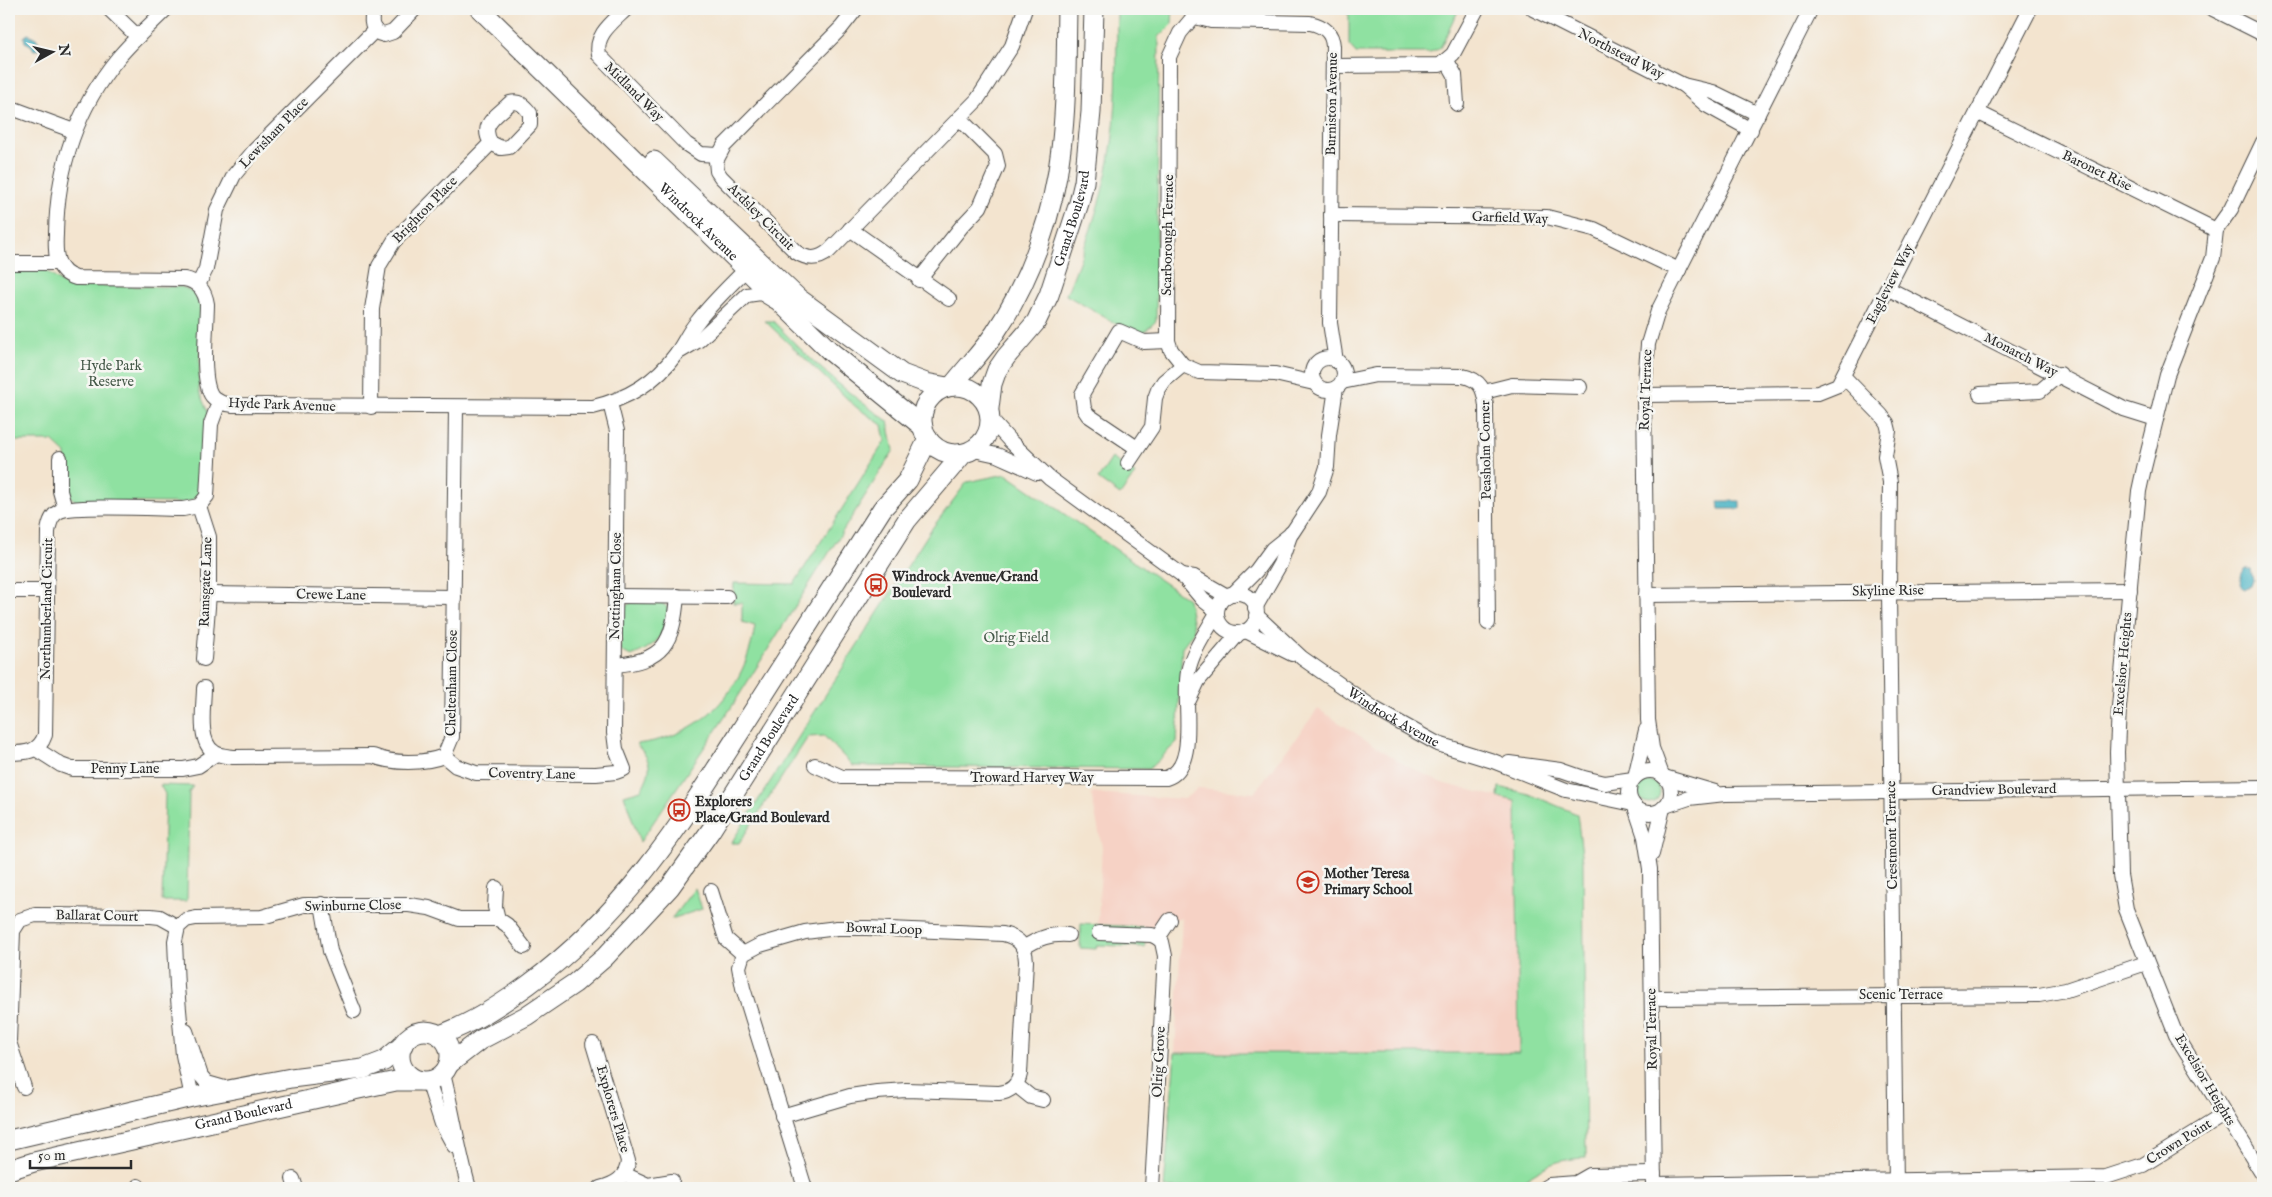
<svg xmlns="http://www.w3.org/2000/svg" width="2272" height="1197" font-family="'IM FELL English',serif">
	<style>
		.built { fill: #f6d2c5 }
		.green { fill: #8fe1a1; stroke: #5d8666 }
		.water { fill: #47b3c4; stroke: #396f78 }
		.lines { fill: none; stroke-linecap: round; stroke-linejoin: round }
		.street-casing { stroke: #494744; stroke-width: 16 }
		.secondary-casing { stroke: #494744; stroke-width: 21 }
		.street { stroke: #fff; stroke-width: 14 }
		.secondary { stroke: #fff; stroke-width: 19 }
		.labels { text-anchor: middle; dominant-baseline: central; stroke-width: 5; stroke-linejoin: round; paint-order: stroke }
		.street-label { font-size: 14px; fill: #2b2b2b; stroke: #f6f6f2 }
		.park-label { font-size: 14px; fill: #445848; stroke: #f6f6f2 }
		.poi-label { font-size: 14px; font-weight: bold; fill: #2b2b2b; stroke: #f6f6f2; text-anchor: start }
	</style>
	<rect width="100%" height="100%" fill="#f6f6f2"/>
	<filter id="ink" filterUnits="userSpaceOnUse"><feTurbulence type="fractalNoise" baseFrequency=".02" numOctaves="2"/><feDisplacementMap in="SourceGraphic" scale="10" xChannelSelector="R" yChannelSelector="G"/><feConvolveMatrix kernelMatrix="1 2 1 2 8 2 1 2 1" color-interpolation-filters="sRGB"/></filter>
	<filter id="wash" filterUnits="userSpaceOnUse"><feTurbulence type="fractalNoise" baseFrequency=".0096" numOctaves="4" result="noise"/><feDisplacementMap in="SourceGraphic" scale="20" xChannelSelector="R" yChannelSelector="G"/><feGaussianBlur stdDeviation="1.12" result="paint"/><feColorMatrix in="noise" values="0 0 0 0 0 0 0 0 0 0 0 0 0 0 0 0 0 1.4 0 .05"/><feComposite in="paint" operator="in"/></filter>
	<g filter="url(#wash)">
		<rect width="100%" height="100%" fill="#f3e4cf"/>
		<path class="built" d="M1318 709 1405 765 1445 784 1516 801 1519 1053H1175L1182 917 1152 927 1098 924 1102 847 1091 793 1184 799 1199 788 1254 793Z"/>
		<g class="green">
			<path d="M1117 9H1173L1172 24 1159 37 1156 321 1139 337 1066 295C1084 251 1100 207 1109 161 1119 111 1116 59 1117 9Z"/>
			<path d="M1297 9H1459L1440 48 1430 53H1356L1349 45V15L1342 9Z"/>
			<path d="M43 269 65 285 182 287C193 291 198 295 201 307L199 391 208 413 202 489C197 498 192 501 182 503L78 502C60 494 66 471 66 454L52 441H9V270Z"/>
			<path d="M765 321H773C808 358 845 392 888 421L894 450 731 708 640 842 624 795 641 790C653 769 652 761 636 744 702 737 745 691 755 626L742 622V603H733L734 583 794 584 885 441 882 425 856 407Z"/>
			<path d="M1112 458 1135 474 1120 495 1098 479Z"/>
			<path d="M1006 474 1188 599 1194 631 1182 647 1177 742 1149 769 853 766 824 736 808 737 739 843H731L930 531 967 482Z"/>
			<path d="M633 601H660L668 608C669 634 655 647 631 656L621 651 622 609Z"/>
			<circle cx="1649" cy="792" r="11"/>
			<path d="M160 785 193 786 189 792 187 901H162L165 794Z"/>
			<path d="M1499 787 1529 794 1577 814 1583 862 1586 1158C1550 1159 1540 1170 1511 1188H1164L1175 1053H1519L1516 801 1498 797Z"/>
			<path d="M695 888 702 909 671 919Z"/>
			<path d="M1081 924 1144 927 1145 947 1097 945 1096 949 1080 948Z"/>
		</g>
		<g class="water">
			<path d="M28 34 36 38 41 46 40 49 34 50 31 45 25 42 24 37Z"/>
			<path d="M1718 501H1740V509H1719Z"/>
			<path d="M2246 568 2251 570 2253 580 2251 586 2244 589C2239 583 2240 573 2246 568Z"/>
		</g>
	</g>
	<g filter="url(#ink)">
		<g class="lines">
			<g class="street-casing">
				<g id="street">
					<path d="M109 9 138 37"/>
					<path d="M166 9C150 25 132 41 118 58 76 109 57 169 56 234 55 252 55 272 76 278L184 279C198 281 205 291 207 304 207 325 200 380 212 396 218 403 225 404 233 405L593 407C627 399 655 383 676 354 684 344 688 332 697 322 713 301 734 282 752 263"/>
					<path d="M375 9C369 20 371 32 384 35L393 32 415 9"/>
					<path d="M626 9C613 22 594 35 599 55L686 144 701 154 718 155"/>
					<path d="M856 9 841 28 724 146 716 161 717 171 721 177 796 252C808 260 818 260 829 251L977 100 1012 46 1025 9"/>
					<path d="M1190 9 1199 18 1211 21 1310 23C1324 26 1332 32 1333 46L1330 323 1336 361"/>
					<path d="M1533 9 1683 85 1706 105 1751 130"/>
					<path d="M2213 9 2263 34"/>
					<path d="M1195 15 1180 33 1169 57 1168 341 1171 350 1183 365 1199 372 1275 374 1314 383"/>
					<path d="M1447 61 1455 75 1457 104"/>
					<path d="M1333 66 1440 65 1453 54 1477 9"/>
					<path d="M1683 85 1713 92 1758 114"/>
					<path d="M9 107 74 131"/>
					<path d="M1977 112 2216 230"/>
					<path d="M2263 142 2231 209 2216 230 2213 258 2167 375 2144 468 2139 491 2131 574 2119 707 2117 752 2120 875 2126 909 2176 1035 2263 1175"/>
					<path d="M1331 215 1547 217 1594 229 1679 270"/>
					<path d="M850 229 949 299"/>
					<path d="M9 263H58"/>
					<path d="M919 280 962 226 980 207 998 166 995 154 959 118"/>
					<path d="M198 285 206 269 217 210 234 175 254 151 375 30"/>
					<path d="M1887 288 2124 409 2156 419"/>
					<path d="M677 353 699 340 747 295 761 293 774 301"/>
					<circle cx="1328" cy="374" r="16"/>
					<path d="M1844 377 1881 415 1887 423 1889 431 1885 456 1890 482 1889 591 1896 1188"/>
					<path d="M1342 382 1376 375 1463 376C1481 380 1484 389 1486 406L1488 623"/>
					<path d="M1484 392 1512 385 1580 387"/>
					<path d="M1980 394 2040 391 2060 374"/>
					<path d="M1644 395 1818 393 1838 385 2030 9"/>
					<path d="M371 407 372 309 379 266 394 241 491 143C479 124 497 116 510 103 520 100 524 106 530 113V125L509 147 501 148 491 143"/>
					<path d="M991 420 1009 440 1049 478 1182 575 1203 600 1217 611"/>
					<path d="M1137 448 1088 415 1084 409 1082 394 1119 331 1144 342 1168 341"/>
					<path d="M974 450 997 455 1037 473"/>
					<path d="M60 458V491L65 509"/>
					<path d="M1128 463 1152 427 1155 398 1158 390 1164 381 1183 365"/>
					<path d="M199 506 209 537V594L204 659"/>
					<path d="M1182 575 1194 577 1227 596"/>
					<path d="M9 591H47"/>
					<circle cx="1237" cy="613" r="20"/>
					<path d="M209 594 454 597"/>
					<path d="M1233 594 1256 571 1272 549 1292 533 1319 492 1327 467 1329 435 1336 388"/>
					<path d="M1646 595 2130 590"/>
					<path d="M615 596 727 597"/>
					<path d="M1255 608 1280 564 1291 533"/>
					<path id="s1" d="M1256 615 1302 658 1375 709 1438 744 1493 761 1566 790 1633 804"/>
					<path d="M1246 631 1292 654"/>
					<path d="M615 665C664 661 673 643 677 596"/>
					<path d="M204 688C204 705 197 741 214 752 219 756 227 756 233 757L373 756C393 764 423 764 444 756L452 737 456 408"/>
					<path d="M1189 700 1198 681 1239 633"/>
					<path d="M36 749 61 765 72 769H183L198 766 216 754"/>
					<path d="M9 753C25 753 39 753 45 735L48 532C49 524 51 516 58 512 70 504 162 509 183 509L199 506 207 496 211 424 219 402"/>
					<path d="M444 756 456 766 476 773 596 774 616 772 624 769 616 749 614 733 617 431 610 403"/>
					<path d="M1509 763 1561 770 1584 778 1605 783 1633 779"/>
					<path d="M815 765 842 777 1166 778C1200 768 1182 699 1188 672 1192 651 1207 631 1217 613"/>
					<circle cx="1650" cy="792" r="21"/>
					<path d="M1662 775 1652 748 1648 720 1644 395 1648 344 1658 311 1811 9"/>
					<path d="M1635 777 1646 730"/>
					<path d="M1664 777 1715 792"/>
					<path d="M1665 806 1689 798 1725 794 2263 787"/>
					<path d="M1635 807 1645 837 1650 869 1654 1188"/>
					<path d="M1652 854 1663 808"/>
					<path d="M496 888 495 907 498 919"/>
					<path d="M711 891 726 939 743 954"/>
					<path d="M322 904 330 951 354 1011"/>
					<path d="M1099 933 1152 935 1158 938"/>
					<path d="M1023 948C1039 938 1049 934 1068 935"/>
					<path d="M1652 998 2039 995 2066 990 2146 963"/>
					<path d="M186 1031 201 1076 207 1083 228 1089"/>
					<path d="M593 1044 628 1161C627 1178 615 1184 600 1188"/>
					<path d="M443 1074C453 1112 458 1151 469 1188"/>
					<path d="M428 1081 442 1124 454 1146"/>
					<path d="M1016 1085 1031 1097 1043 1100"/>
					<path d="M24 1087 9 1042 13 931 20 920 35 915 151 916 160 917 178 927"/>
					<path d="M192 1097 183 1055 177 987 175 941 178 927 186 920 196 918 262 917 304 905H409L429 908 459 919H498L507 925 524 947"/>
					<path d="M782 1116 850 1096 877 1092 906 1090 999 1093C1010 1092 1018 1085 1020 1074L1026 961C1025 945 1019 938 1003 934L867 928H837L805 932 760 945 743 954 739 967 743 988 805 1188"/>
					<path d="M624 1174 648 1185 672 1181"/>
					<path d="M293 1179 296 1188"/>
					<path d="M1654 1184 2106 1177 2143 1165 2225 1114"/>
					<path d="M138 1186 139 1188"/>
					<path d="M1152 1188 1165 956 1162 942 1158 938 1170 920"/>
					<path d="M1544 1188 1549 1185 1576 1183 1590 1175 1654 1174"/>
				</g>
			</g>
			<g class="secondary-casing">
				<g id="secondary">
					<path id="s2" d="M480 9 830 351 923 427"/>
					<path d="M654 161 798 298 902 374 926 383 947 387"/>
					<circle cx="956" cy="420" r="34"/>
					<path d="M952 386C966 368 982 352 995 333 1031 279 1054 213 1061 149 1067 102 1066 55 1067 9"/>
					<path id="s3" d="M989 408 992 384 997 370 1006 357 1036 322 1049 295 1079 203 1084 182 1091 112 1094 9"/>
					<circle cx="425" cy="1056" r="25"/>
					<path d="M440 1035C473 1023 500 1005 528 985 629 911 686 816 752 713 796 645 839 577 882 509L908 480 928 439"/>
					<path id="s4" d="M449 1064 480 1040 526 1016 575 983 605 957 670 887 711 830 907 520 963 454"/>
					<path d="M9 1140 192 1097 291 1078 363 1069 384 1061 403 1045"/>
					<path id="s5" d="M9 1170 34 1162 354 1090 396 1081H422"/>
				</g>
			</g>
			<use href="#street" class="street"/>
			<use href="#secondary" class="secondary"/>
		</g>
	</g>
	<defs>
		<g id="bus-ring" transform="scale(1.125)"><circle r="9.5" fill="#f6f6f2" stroke="#c8321e" stroke-width="1.5"/><path d="M-5-6H5V4H4V6H2V4H-2V6H-4V4H-5ZM-3.5-4V0h7V-4ZM-3.5 1.2v1.5H-2V1.2ZM2 1.2v1.5H3.5V1.2Z" fill="#c8321e"/></g>
		<g id="school-ring" transform="scale(1.125)"><circle r="9.5" fill="#f6f6f2" stroke="#c8321e" stroke-width="1.5"/><path d="M0-5L7-2L0 1L-7-2ZM-4 1L0 2.5L4 1V4Q0 6-4 4Z" fill="#c8321e"/></g>
	</defs>
	<g fill-rule="evenodd">
		<use href="#bus-ring" x="876" y="585"/>
		<use href="#bus-ring" x="679" y="810"/>
		<use href="#school-ring" x="1308" y="882"/>
	</g>
	<g class="labels">
		<g class="street-label">
			<text transform="translate(1621 54) rotate(27)">Northstead Way</text>
			<text transform="translate(634 92) rotate(45)">Midland Way</text>
			<text transform="translate(1332 104) rotate(-89)">Burniston Avenue</text>
			<text transform="translate(274 133) rotate(-46)">Lewisham Place</text>
			<text transform="translate(2097 171) rotate(26)">Baronet Rise</text>
			<text transform="translate(425 210) rotate(-46)">Brighton Place</text>
			<text transform="translate(761 217) rotate(45)">Ardsley Circuit</text>
			<text stroke="none"><textPath href="#s3" startOffset="211">Grand Boulevard</textPath></text>
			<text transform="translate(1510 218) rotate(2)">Garfield Way</text>
			<text stroke="none"><textPath href="#s2" startOffset="305">Windrock Avenue</textPath></text>
			<text transform="translate(1168 235) rotate(-89)">Scarborough Terrace</text>
			<text transform="translate(1890 284) rotate(-63)">Eagleview Way</text>
			<text transform="translate(2021 355) rotate(27)">Monarch Way</text>
			<text transform="translate(1646 390) rotate(-88)">Royal Terrace</text>
			<text transform="translate(282 405) rotate(2)">Hyde Park Avenue</text>
			<text transform="translate(1486 450) rotate(-91)">Peasholm Corner</text>
			<text transform="translate(206 582) rotate(-88)">Ramsgate Lane</text>
			<text transform="translate(616 586) rotate(-89)">Nottingham Close</text>
			<text transform="translate(1888 591) rotate(-1)">Skyline Rise</text>
			<text transform="translate(331 595) rotate(1)">Crewe Lane</text>
			<text transform="translate(47 609) rotate(-89)">Northumberland Circuit</text>
			<text transform="translate(2123 664) rotate(-85)">Excelsior Heights</text>
			<text transform="translate(452 683) rotate(-89)">Cheltenham Close</text>
			<text stroke="none"><textPath href="#s1" startOffset="172">Windrock Avenue</textPath></text>
			<text stroke="none"><textPath href="#s4" startOffset="464">Grand Boulevard</textPath></text>
			<text x="125" y="769">Penny Lane</text>
			<text transform="translate(532 774) rotate(1)">Coventry Lane</text>
			<text x="1032" y="778">Troward Harvey Way</text>
			<text transform="translate(1994 790) rotate(-1)">Grandview Boulevard</text>
			<text transform="translate(1892 835) rotate(-91)">Crestmont Terrace</text>
			<text transform="translate(353 906) rotate(-1)">Swinburne Close</text>
			<text transform="translate(97 916) rotate(1)">Ballarat Court</text>
			<text transform="translate(884 929) rotate(2)">Bowral Loop</text>
			<text x="1901" y="995">Scenic Terrace</text>
			<text transform="translate(1652 1029) rotate(-91)">Royal Terrace</text>
			<text transform="translate(1159 1062) rotate(-87)">Olrig Grove</text>
			<text transform="translate(2205 1080) rotate(59)">Excelsior Heights</text>
			<text transform="translate(613 1109) rotate(74)">Explorers Place</text>
			<text stroke="none"><textPath href="#s5" startOffset="241">Grand Boulevard</textPath></text>
			<text transform="translate(2179 1142) rotate(-32)">Crown Point</text>
		</g>
		<g class="park-label">
			<text x="111" y="366">Hyde Park<tspan x="111" dy="16">Reserve</tspan></text>
			<text x="1016" y="638">Olrig Field</text>
		</g>
		<g class="poi-label">
			<text x="892" y="577">Windrock Avenue/Grand<tspan x="892" dy="16">Boulevard</tspan></text>
			<text x="695" y="802">Explorers<tspan x="695" dy="16">Place/Grand Boulevard</tspan></text>
			<text x="1324" y="874">Mother Teresa<tspan x="1324" dy="16">Primary School</tspan></text>
		</g>
	</g>
	<rect width="2272" height="1197" fill="none" stroke="#f6f6f2" stroke-width="30"/>
	<g transform="translate(52 52) rotate(82)" stroke="#f6f6f2" stroke-width="4" paint-order="stroke">
	<path d="M0-4L9 19L0 12L-9 19Z" fill="#2b2b2b"/>
	<text y="-8" font-size="14" font-weight="bold" text-anchor="middle" fill="#2b2b2b">N</text>
	</g>
	<path d="M30 1160v8h101v-8" fill="none" stroke="#2b2b2b" stroke-width="2.5"/>
	<text x="38" y="1160" font-size="15" fill="#2b2b2b" stroke="#f6f6f2" stroke-width="4" paint-order="stroke">50 m</text>
</svg>
